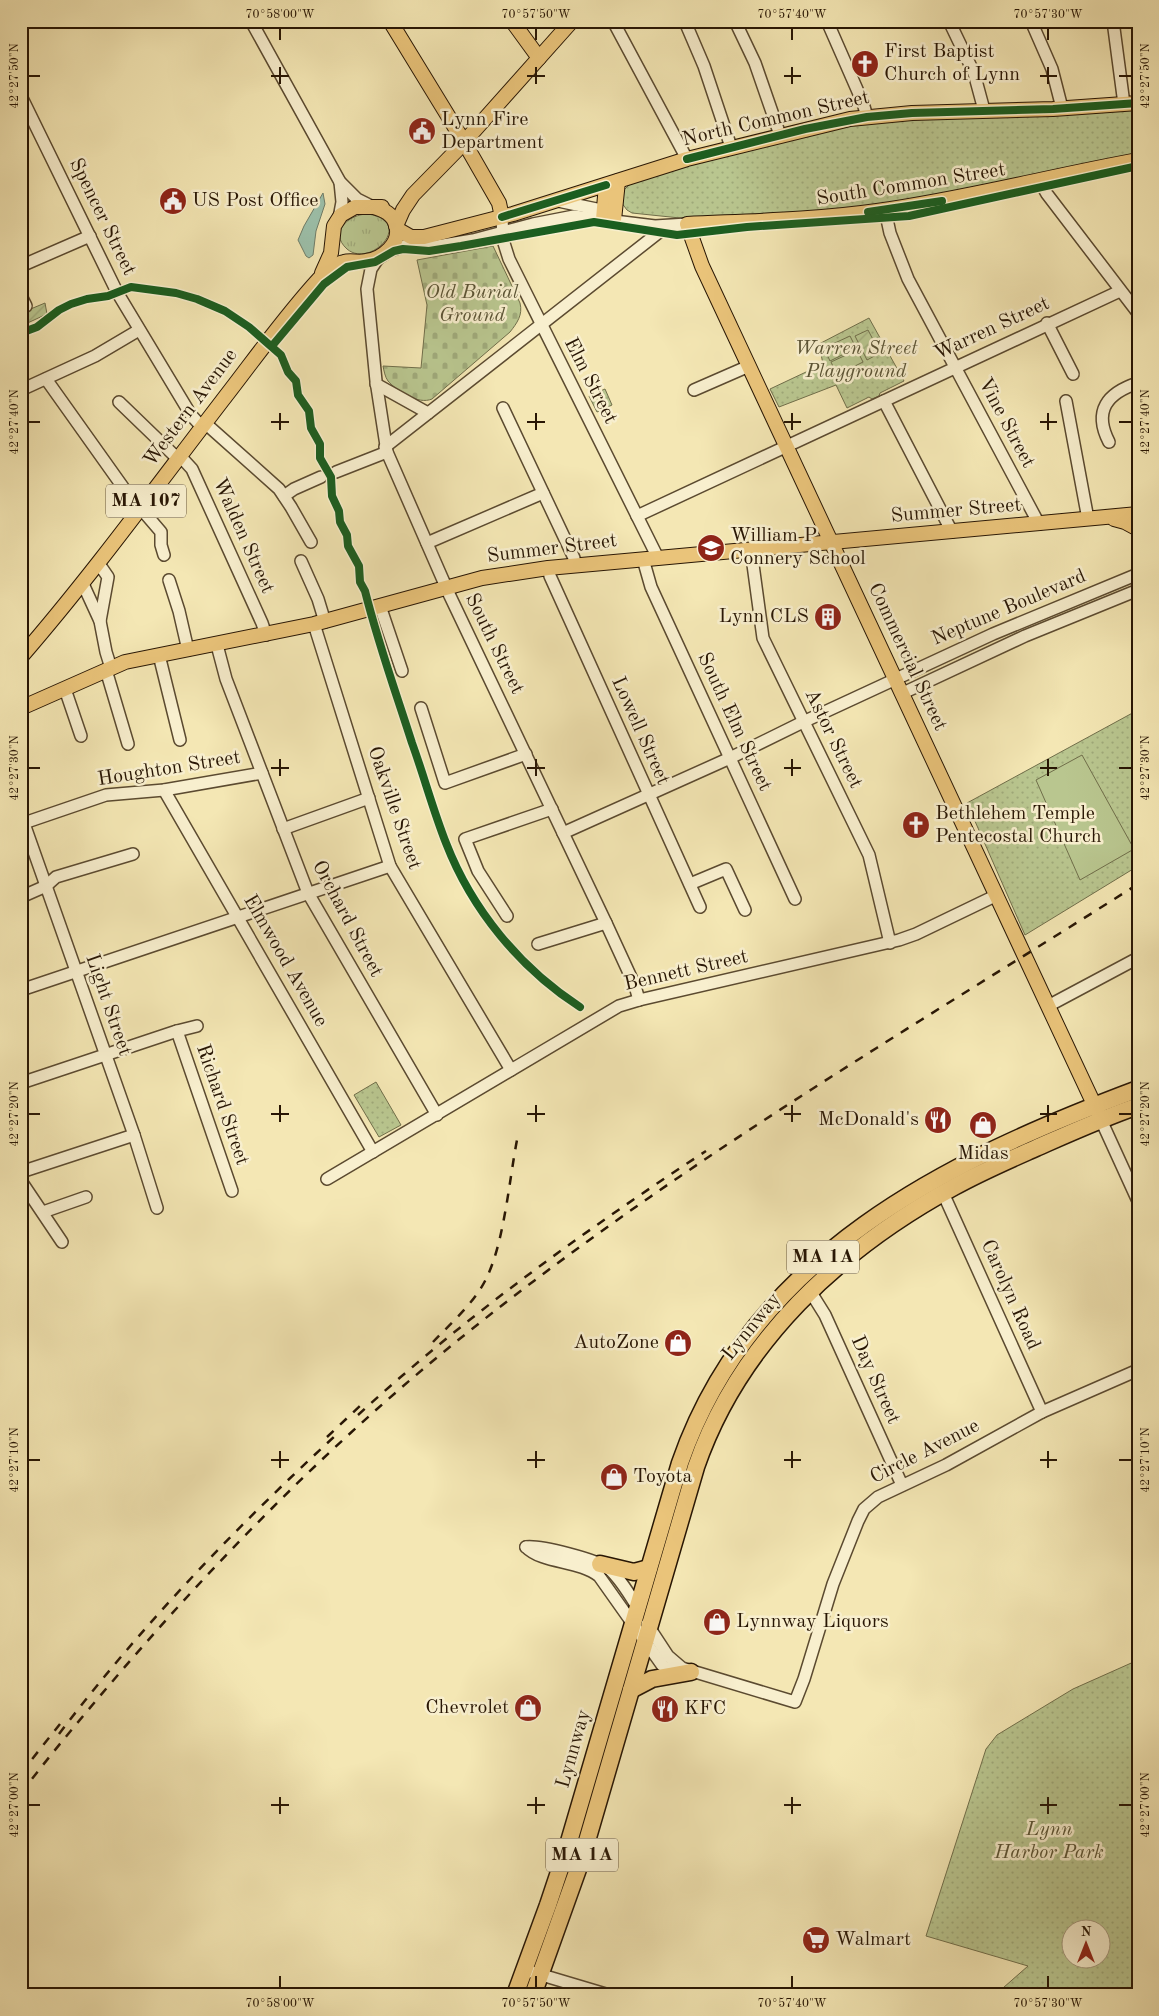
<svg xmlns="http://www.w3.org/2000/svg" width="1159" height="2016" font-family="'Old Standard TT',serif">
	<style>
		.grass { fill: url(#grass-tufts); stroke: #706e4a }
		.cemetery { fill: url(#cemetery-stones); stroke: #706e4a }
		.park { fill: url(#park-dots); stroke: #706e4a; fill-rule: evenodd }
		.garden { fill: url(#garden-furrows); stroke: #706e4a }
		.pitch { fill: #b9c68f; stroke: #706e4a }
		.water { fill: #9cc0aa; stroke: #6e7c68 }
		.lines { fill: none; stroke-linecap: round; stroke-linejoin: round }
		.minor-casing { stroke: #5b4a30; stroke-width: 14 }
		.major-casing { stroke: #281604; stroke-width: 16 }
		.highway-casing { stroke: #281604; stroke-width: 19 }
		.minor { stroke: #f8efce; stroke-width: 11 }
		.major { stroke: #eac47a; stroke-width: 14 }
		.highway { stroke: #eac47a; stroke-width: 16 }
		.rail { stroke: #281604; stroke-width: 2.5; stroke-dasharray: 9 9; stroke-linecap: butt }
		.cycleway-casing { stroke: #f8efce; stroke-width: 11 }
		.cycleway { stroke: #1b5e20; stroke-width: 8 }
		.ticks { fill: none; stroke: #281604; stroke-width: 2 }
		.labels { text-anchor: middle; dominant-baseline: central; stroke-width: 5; stroke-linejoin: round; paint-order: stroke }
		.shield { fill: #f8efce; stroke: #665741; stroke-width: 1 }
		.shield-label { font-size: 19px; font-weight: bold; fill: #281604 }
		.poi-label { font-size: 20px; fill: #281604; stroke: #f8efce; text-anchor: start }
		.street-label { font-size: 20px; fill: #281604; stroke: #f8efce }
		.park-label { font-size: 20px; font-style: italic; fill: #5b5435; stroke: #f8efce }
		.neatline { fill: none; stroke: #281604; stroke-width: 2 }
		.ticks-label { font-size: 12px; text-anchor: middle; fill: #281604 }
	</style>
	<defs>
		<pattern id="grass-tufts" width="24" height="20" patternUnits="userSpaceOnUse" patternTransform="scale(1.25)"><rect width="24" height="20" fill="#b9c68f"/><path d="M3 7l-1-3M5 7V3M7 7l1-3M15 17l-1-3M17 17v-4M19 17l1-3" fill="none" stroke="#9fa97a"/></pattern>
		<pattern id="cemetery-stones" width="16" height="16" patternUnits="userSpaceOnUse" patternTransform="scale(1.25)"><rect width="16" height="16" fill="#b9c68f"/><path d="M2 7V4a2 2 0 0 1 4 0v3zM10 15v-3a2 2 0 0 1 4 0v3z" fill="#9fa97a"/></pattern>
		<pattern id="park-dots" width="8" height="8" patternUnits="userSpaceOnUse" patternTransform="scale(1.25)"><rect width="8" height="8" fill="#b9c68f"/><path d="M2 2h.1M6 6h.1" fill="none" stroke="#9fa97a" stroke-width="1.8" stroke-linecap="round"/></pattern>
		<pattern id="garden-furrows" width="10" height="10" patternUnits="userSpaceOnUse" patternTransform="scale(1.25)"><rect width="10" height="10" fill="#b9c68f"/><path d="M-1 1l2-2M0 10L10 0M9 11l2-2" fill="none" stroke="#9fa97a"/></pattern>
	</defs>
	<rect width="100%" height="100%" fill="#f4e7b4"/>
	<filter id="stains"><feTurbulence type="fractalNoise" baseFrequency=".004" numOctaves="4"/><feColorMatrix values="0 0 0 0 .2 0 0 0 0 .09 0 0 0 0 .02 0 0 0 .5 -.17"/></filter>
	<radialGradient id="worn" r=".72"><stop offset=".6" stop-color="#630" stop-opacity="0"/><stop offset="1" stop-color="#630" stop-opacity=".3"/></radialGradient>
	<path class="grass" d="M368 214C416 222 370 269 347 249 328 232 349 214 368 214Z"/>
	<path class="cemetery" d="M493 246 520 303C523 315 517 323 510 332L432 399C418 405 397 391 388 381 385 377 384 371 383 366L421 368 427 305 417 260Z"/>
	<g class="park">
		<path d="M1138 108V154L972 190 850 209 680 218 632 213 627 210 621 202 623 191 629 185 668 170 856 123Z"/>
		<path d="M869 318 904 381 880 393 879 396 872 399 869 397 847 408 836 385 779 407 770 389 823 364 819 344Z"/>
		<path d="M605 389 612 405 597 412 589 396Z"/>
		<path d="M1138 710V866L1025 935 967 803Z"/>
		<path d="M376 1082 401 1125 379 1137 354 1095Z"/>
		<path d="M1138 1660V1995H995L1028 1966 926 1936 986 1749 997 1735 1073 1689ZM1102 1928V1958H1072V1928Z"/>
	</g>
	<g class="garden">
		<path d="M45 303 47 314 21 326V313Z"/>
		<path d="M868 330 880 353 867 360 855 336Z"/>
	</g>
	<g class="pitch">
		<path d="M850 336 856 348 830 361 824 348Z"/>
		<path d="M857 350 863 362 837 375 831 362Z"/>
		<path d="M1082 755 1134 849 1080 880 1036 780Z"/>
	</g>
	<path class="water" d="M323 193 325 204 316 231 313 255 309 258 306 256 298 240 304 226Z"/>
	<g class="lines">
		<g class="minor-casing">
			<g id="minor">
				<path d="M251 21 340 182 357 199 371 206"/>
				<path d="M613 21 687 159"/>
				<path d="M735 21 755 63 780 135"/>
				<path d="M827 21 863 103 867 117"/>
				<path d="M949 21 974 73 984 110"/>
				<path d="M1031 21 1052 69 1062 108"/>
				<path d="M1113 21 1124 104"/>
				<path d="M686 24 704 66 731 147"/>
				<path d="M21 96 117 292 191 415 202 427"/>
				<path d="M1039 180 1047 194 1138 313"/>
				<path d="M558 201 611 212"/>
				<path d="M885 210 890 233 908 279 1039 524"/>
				<path d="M502 217 503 240 509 259 658 558"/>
				<path d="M339 218 342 202 340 182"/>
				<path d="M387 252 407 245 431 247 473 240 533 224 574 216 655 226 687 224"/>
				<path d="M379 257 371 269 367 289 376 381 387 452 450 596 606 923 635 986 639 1000"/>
				<path d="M21 266 90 236"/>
				<path d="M21 296 26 306"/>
				<path d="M1047 323 1073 374"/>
				<path d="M46 379 125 490 161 532V545L164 555"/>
				<path d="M376 384 428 413"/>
				<path d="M21 390 95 356 139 330"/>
				<path d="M694 390 749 366"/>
				<path d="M884 401 952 532"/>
				<path d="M1066 401 1088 519"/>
				<path d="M119 402 178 459"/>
				<path d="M503 408 574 558 573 566"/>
				<path d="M205 423 279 489 291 507 311 542"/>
				<path d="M1109 442C1093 411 1107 393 1138 383"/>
				<path d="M385 447 667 226"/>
				<path d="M180 456 192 469 262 623 266 635"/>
				<path d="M336 472 387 452"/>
				<path d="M284 496 294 489 321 477"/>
				<path d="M637 516 1120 291"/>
				<path d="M427 543 543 493"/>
				<path d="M751 550 763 638 869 855 890 943"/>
				<path d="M643 559 651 587 795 899"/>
				<path d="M301 561 318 599 325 622"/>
				<path d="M99 564 108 577 100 621"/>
				<path d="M548 568 550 576 700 907"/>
				<path d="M169 580 179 611 188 650"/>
				<path d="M83 584 100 621 106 652 111 668"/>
				<path d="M380 606 402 671"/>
				<path d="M314 624 390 866 511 1070"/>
				<path d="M217 645 226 679 308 893 437 1115"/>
				<path d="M159 655 180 740"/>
				<path d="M106 670 128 744"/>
				<path d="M65 689 81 736"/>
				<path d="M903 693 1025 636 1138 590"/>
				<path d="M421 708 445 783 526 754"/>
				<path d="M164 790 373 1152"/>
				<path d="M21 815 134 1135 157 1208"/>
				<path d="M24 823 106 795 164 790 262 773"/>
				<path d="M283 829 369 798"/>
				<path d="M563 833 730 758 803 722 993 634 1138 574"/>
				<path d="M690 884 726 869 745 910"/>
				<path d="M21 897 46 886 56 877 133 854"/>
				<path d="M507 916 478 871 465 839 552 809"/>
				<path d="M538 944 606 923"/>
				<path d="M21 990 390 866"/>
				<path d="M1048 1006 1138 958"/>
				<path d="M177 1031 232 1191"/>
				<path d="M21 1083 177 1031 197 1026"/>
				<path d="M1101 1120 1138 1201"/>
				<path d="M21 1172 134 1135"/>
				<path d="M327 1179 619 1006 639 1000 899 940 916 934 997 895"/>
				<path d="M21 1181 62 1242"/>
				<path d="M943 1193 1042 1412"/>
				<path d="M43 1212 86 1197"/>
				<path d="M810 1291 825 1315 902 1485"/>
				<path d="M526 1547C540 1545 598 1560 609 1569 621 1579 631 1597 639 1610"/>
				<path d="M526 1547C543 1564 579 1560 599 1576L662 1665 668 1669 680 1671"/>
				<path d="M647 1624 668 1656 682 1668 795 1702 804 1679 833 1584 858 1521 864 1509 878 1497 946 1465 1042 1412 1138 1370"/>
				<path d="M525 1970 609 1995"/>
			</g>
		</g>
		<g class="major-casing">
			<g id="major">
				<path d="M390 21 464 142 499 203 502 217"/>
				<path d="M512 21 539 58"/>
				<path d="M603 219 606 185"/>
				<path d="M614 220 618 181"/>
				<path d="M396 226 403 210 413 195 457 150 572 21"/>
				<path d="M397 229 411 237H424L513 214 687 159 850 119 912 113 1053 109 1138 103"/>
				<path d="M322 273 331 253 334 226 341 215 355 207H382"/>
				<path d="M1114 519 1125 522 1138 529"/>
				<path d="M21 657C92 575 156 487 222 401 254 360 284 317 319 279 326 272 334 264 344 262 351 260 358 263 366 261 382 259 402 243 396 225 393 214 384 210 374 207"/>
				<path d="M21 708 125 662 314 624 482 578 548 568 658 558 1138 514"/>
				<path d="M1099 1115 702 266 687 224C750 221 814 220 877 211 965 199 1050 176 1138 160"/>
			</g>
		</g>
		<g class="highway-casing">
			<g id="highway">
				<path d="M600 1564 634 1572 649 1568"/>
				<path d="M631 1690 652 1679 691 1672"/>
				<path d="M515 1995 548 1905 568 1845 680 1463C752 1255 946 1161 1138 1089"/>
				<path d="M533 1995 582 1858 696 1467C739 1342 840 1249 954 1187 981 1172 1009 1160 1036 1148 1070 1133 1103 1118 1138 1106"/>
			</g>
		</g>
		<use href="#minor" class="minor"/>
		<use href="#major" class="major"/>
		<use href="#highway" class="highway"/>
		<g class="rail">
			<path d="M433 1342C451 1323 473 1304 485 1281 504 1245 509 1181 517 1140"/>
			<path d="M358 1415C466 1316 584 1231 706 1151"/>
			<path d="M327 1437 362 1404"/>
			<path d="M59 1734C141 1626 236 1527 336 1435"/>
			<path d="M21 1773 60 1724"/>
			<path d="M21 1793C54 1750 88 1710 123 1669 229 1546 345 1430 472 1329 681 1162 913 1027 1138 884"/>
		</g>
		<g class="cycleway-casing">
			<g id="cycleway">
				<path d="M687 159 805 129 867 117 912 113 1053 109 1138 103"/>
				<path d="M868 212 942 201"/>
				<path d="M502 217 606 185"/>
				<path d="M21 333 37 327 59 310 71 304 87 299 108 296 131 287 176 293 197 299 225 311 249 327 281 355 288 372 296 381 298 395 309 411 311 428 320 444V458L331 477 332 496 339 511 340 522 347 535 348 546 359 566 360 582 365 591C378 643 396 693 412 743 424 776 433 810 446 843 472 910 520 968 580 1007"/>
				<path d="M272 346 324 284 347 267 375 262 394 251 403 249 429 251 461 246 594 222 677 235 747 227 909 216 1138 166"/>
			</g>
		</g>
		<use href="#cycleway" class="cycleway"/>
	</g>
	<path class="ticks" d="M280 28V40M536 28V40M792 28V40M1048 28V40M280 67V84M536 67V84M792 67V84M1048 67V84M28 76H40M271 76H289M527 76H545M784 76H801M1040 76H1057M1119 76H1132M280 413V430M536 413V430M792 413V430M1048 413V430M28 422H40M271 422H289M527 422H545M784 422H801M1040 422H1057M1119 422H1132M280 759V776M536 759V776M792 759V776M1048 759V776M28 768H40M271 768H289M527 768H545M784 768H801M1040 768H1057M1119 768H1132M280 1105V1122M536 1105V1122M792 1105V1122M1048 1105V1122M28 1114H40M271 1114H289M527 1114H545M784 1114H801M1040 1114H1057M1119 1114H1132M280 1451V1468M536 1451V1468M792 1451V1468M1048 1451V1468M28 1460H40M271 1460H289M527 1460H545M784 1460H801M1040 1460H1057M1119 1460H1132M280 1797V1814M536 1797V1814M792 1797V1814M1048 1797V1814M28 1805H40M271 1805H289M527 1805H545M784 1805H801M1040 1805H1057M1119 1805H1132M280 1976V1988M536 1976V1988M792 1976V1988M1048 1976V1988"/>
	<defs>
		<g id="church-disc" transform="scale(1.4375)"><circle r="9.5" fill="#8f2418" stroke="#f8efce"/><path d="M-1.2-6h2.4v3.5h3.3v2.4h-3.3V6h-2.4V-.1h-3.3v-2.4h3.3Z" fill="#fff"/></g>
		<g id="civic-disc" transform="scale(1.4375)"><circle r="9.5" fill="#8f2418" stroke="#f8efce"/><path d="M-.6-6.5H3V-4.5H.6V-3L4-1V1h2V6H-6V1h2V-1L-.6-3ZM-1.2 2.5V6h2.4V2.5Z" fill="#fff"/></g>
		<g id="school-disc" transform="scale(1.4375)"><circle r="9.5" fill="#8f2418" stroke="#f8efce"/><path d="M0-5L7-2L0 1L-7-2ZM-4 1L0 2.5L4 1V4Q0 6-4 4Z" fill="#fff"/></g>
		<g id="building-disc" transform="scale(1.4375)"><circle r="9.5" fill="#8f2418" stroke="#f8efce"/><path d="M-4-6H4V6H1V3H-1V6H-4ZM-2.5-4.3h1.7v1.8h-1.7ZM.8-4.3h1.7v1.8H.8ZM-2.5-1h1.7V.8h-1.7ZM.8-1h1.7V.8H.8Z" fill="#fff"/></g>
		<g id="restaurant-disc" transform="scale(1.4375)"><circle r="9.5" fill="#8f2418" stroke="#f8efce"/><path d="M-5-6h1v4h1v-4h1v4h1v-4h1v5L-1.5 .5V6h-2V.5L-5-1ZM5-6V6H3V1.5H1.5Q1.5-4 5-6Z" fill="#fff"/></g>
		<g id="shop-disc" transform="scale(1.4375)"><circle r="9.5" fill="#8f2418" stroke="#f8efce"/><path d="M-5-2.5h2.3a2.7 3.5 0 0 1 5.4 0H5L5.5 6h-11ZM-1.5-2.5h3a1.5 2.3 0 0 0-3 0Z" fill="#fff"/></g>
		<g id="supermarket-disc" transform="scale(1.4375)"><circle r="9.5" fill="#8f2418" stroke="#f8efce"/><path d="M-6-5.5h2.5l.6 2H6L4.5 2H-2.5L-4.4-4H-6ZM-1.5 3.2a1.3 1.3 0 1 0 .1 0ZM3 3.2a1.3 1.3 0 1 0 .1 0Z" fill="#fff"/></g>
	</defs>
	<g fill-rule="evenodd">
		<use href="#church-disc" x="865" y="64"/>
		<use href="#civic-disc" x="422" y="131"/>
		<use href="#civic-disc" x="173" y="201"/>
		<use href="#school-disc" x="711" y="548"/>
		<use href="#building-disc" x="828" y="617"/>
		<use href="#church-disc" x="916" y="825"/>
		<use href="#restaurant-disc" x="938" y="1120"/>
		<use href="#shop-disc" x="983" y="1125"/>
		<use href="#shop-disc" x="678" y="1343"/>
		<use href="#shop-disc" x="614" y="1477"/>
		<use href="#shop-disc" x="717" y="1622"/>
		<use href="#shop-disc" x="528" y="1708"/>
		<use href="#restaurant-disc" x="665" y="1709"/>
		<use href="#supermarket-disc" x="816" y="1940"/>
	</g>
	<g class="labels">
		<g class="shield">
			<rect x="106" y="484.5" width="80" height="33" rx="4"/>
			<rect x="787" y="1240.5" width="72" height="33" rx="4"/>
			<rect x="546" y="1838.5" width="72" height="33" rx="4"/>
		</g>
		<g class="shield-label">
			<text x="146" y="501">MA 107</text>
			<text x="823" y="1257">MA 1A</text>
			<text x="582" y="1855">MA 1A</text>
		</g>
		<g class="poi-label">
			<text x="884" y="52">First Baptist<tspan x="884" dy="23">Church of Lynn</tspan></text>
			<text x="441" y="120">Lynn Fire<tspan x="441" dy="23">Department</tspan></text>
			<text x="192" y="201">US Post Office</text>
			<text x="730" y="536">William P<tspan x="730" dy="23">Connery School</tspan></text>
			<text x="809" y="617" text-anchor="end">Lynn CLS</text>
			<text x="935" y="814">Bethlehem Temple<tspan x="935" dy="23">Pentecostal Church</tspan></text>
			<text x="919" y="1120" text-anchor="end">McDonald's</text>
			<text x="983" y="1154" text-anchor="middle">Midas</text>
			<text x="659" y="1343" text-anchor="end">AutoZone</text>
			<text x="633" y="1477">Toyota</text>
			<text x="736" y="1622">Lynnway Liquors</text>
			<text x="509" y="1708" text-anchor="end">Chevrolet</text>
			<text x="684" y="1709">KFC</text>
			<text x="835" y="1940">Walmart</text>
		</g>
		<g class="street-label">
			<text transform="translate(776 119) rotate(-13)">North Common Street</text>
			<text transform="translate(911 185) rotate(-9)">South Common Street</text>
			<text transform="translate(102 217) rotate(64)">Spencer Street</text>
			<text transform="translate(992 329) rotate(-25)">Warren Street</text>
			<text transform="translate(590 381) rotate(63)">Elm Street</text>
			<text transform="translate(191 408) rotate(-53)">Western Avenue</text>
			<text transform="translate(1006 423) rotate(62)">Vine Street</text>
			<text transform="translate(956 511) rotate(-5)">Summer Street</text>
			<text transform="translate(243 536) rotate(66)">Walden Street</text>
			<text transform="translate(552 549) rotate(-7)">Summer Street</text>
			<text transform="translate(1009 608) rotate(-23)">Neptune Boulevard</text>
			<text transform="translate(494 644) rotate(64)">South Street</text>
			<text transform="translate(907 657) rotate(65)">Commercial Street</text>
			<text transform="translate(734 722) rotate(65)">South Elm Street</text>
			<text transform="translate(640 731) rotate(66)">Lowell Street</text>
			<text transform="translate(833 739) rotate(64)">Astor Street</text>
			<text transform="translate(169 769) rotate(-9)">Houghton Street</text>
			<text transform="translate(394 808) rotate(71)">Oakville Street</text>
			<text transform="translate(347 919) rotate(62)">Orchard Street</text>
			<text transform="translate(285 961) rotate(60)">Elmwood Avenue</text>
			<text transform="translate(686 971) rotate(-13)">Bennett Street</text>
			<text transform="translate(108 1005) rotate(71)">Light Street</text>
			<text transform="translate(222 1105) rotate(71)">Richard Street</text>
			<text transform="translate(1010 1295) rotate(66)">Carolyn Road</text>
			<text transform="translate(752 1327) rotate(-51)">Lynnway</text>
			<text transform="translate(875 1380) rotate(66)">Day Street</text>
			<text transform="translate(925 1452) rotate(-27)">Circle Avenue</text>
			<text transform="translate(574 1749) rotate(-74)">Lynnway</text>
		</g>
		<g class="park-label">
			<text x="472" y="293">Old Burial<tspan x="472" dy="23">Ground</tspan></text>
			<text x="856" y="349">Warren Street<tspan x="856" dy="23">Playground</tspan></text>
			<text x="1049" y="1830">Lynn<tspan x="1049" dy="23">Harbor Park</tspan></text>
		</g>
	</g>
	<rect width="1159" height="2016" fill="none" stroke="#f4e7b4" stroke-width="55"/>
	<g transform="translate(1086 1944)"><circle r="24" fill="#f8efce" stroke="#a5987d"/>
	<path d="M0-4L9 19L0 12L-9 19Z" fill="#8f2418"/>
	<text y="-8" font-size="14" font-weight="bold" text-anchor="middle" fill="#281604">N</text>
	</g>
	<rect x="28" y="28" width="1104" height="1960" class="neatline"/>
	<g class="ticks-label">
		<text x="280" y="18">70°58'00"W</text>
		<text x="536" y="18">70°57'50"W</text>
		<text x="792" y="18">70°57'40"W</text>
		<text x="1048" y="18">70°57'30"W</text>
		<text transform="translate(14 76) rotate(-90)" y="4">42°27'50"N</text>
		<text transform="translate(1145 76) rotate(-90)" y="4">42°27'50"N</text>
		<text transform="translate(14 422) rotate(-90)" y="4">42°27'40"N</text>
		<text transform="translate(1145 422) rotate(-90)" y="4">42°27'40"N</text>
		<text transform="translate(14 768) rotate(-90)" y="4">42°27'30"N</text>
		<text transform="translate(1145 768) rotate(-90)" y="4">42°27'30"N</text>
		<text transform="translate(14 1114) rotate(-90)" y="4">42°27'20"N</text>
		<text transform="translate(1145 1114) rotate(-90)" y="4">42°27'20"N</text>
		<text transform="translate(14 1460) rotate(-90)" y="4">42°27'10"N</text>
		<text transform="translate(1145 1460) rotate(-90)" y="4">42°27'10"N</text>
		<text transform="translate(14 1805) rotate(-90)" y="4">42°27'00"N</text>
		<text transform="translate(1145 1805) rotate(-90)" y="4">42°27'00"N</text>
		<text x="280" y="2007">70°58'00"W</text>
		<text x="536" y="2007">70°57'50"W</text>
		<text x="792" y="2007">70°57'40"W</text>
		<text x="1048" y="2007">70°57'30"W</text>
	</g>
	<rect width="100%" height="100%" filter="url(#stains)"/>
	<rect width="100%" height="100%" fill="url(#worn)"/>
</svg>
